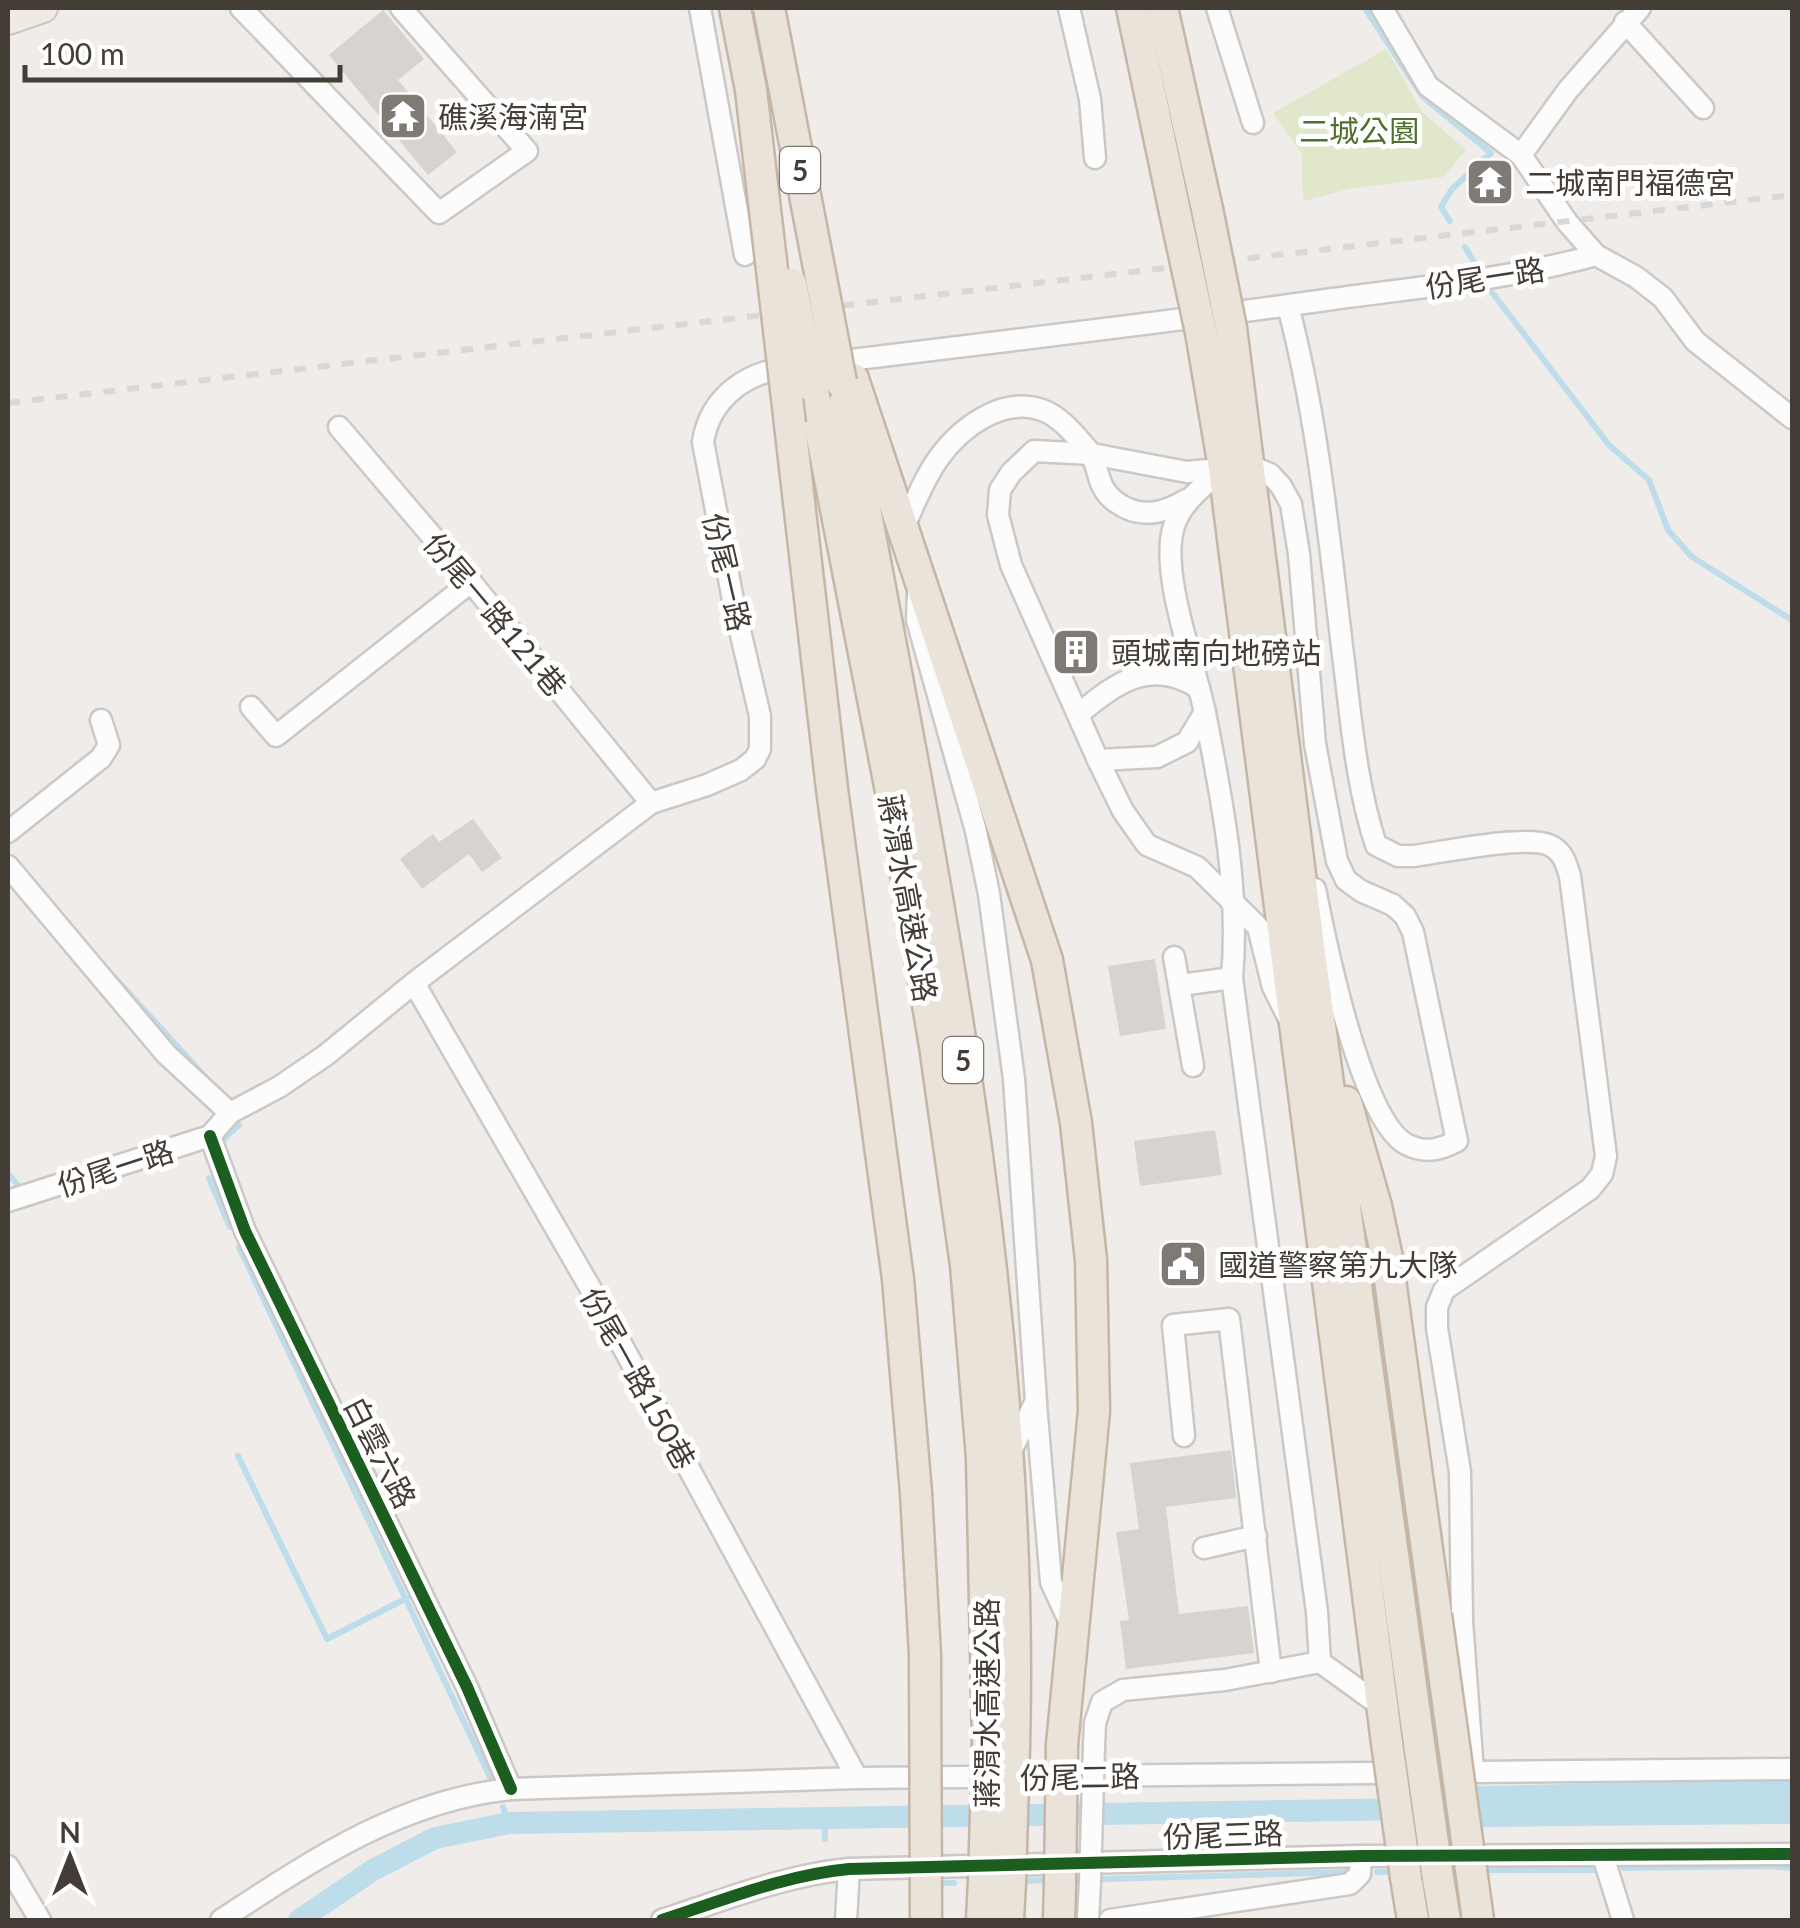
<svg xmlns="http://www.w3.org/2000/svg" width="1800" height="1928" font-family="Lato,'Noto Sans TC',sans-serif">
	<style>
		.green { fill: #e0e7cb }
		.water { fill: #bdddea }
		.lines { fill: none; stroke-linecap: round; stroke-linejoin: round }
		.stream { stroke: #bdddea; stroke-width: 6 }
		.canal { stroke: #bdddea; stroke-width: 22 }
		.building { fill: #d7d4d0 }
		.minor-casing { stroke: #cbc8c5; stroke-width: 25 }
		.major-casing { stroke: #d0c6b8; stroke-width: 32 }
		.highway-casing { stroke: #c5b6a6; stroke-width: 35 }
		.minor { stroke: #fdfcfc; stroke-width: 20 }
		.major { stroke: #efeae4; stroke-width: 28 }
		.highway { stroke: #eae3da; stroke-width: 30 }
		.rail { stroke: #d9d8d8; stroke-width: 6; stroke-dasharray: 12 12; stroke-linecap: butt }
		.minor-bridge-casing { stroke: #cbc8c5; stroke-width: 25; stroke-linecap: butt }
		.highway-bridge-casing { stroke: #c5b6a6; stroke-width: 35; stroke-linecap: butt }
		.minor-bridge { stroke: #fdfcfc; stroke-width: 20 }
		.highway-bridge { stroke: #eae3da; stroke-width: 30 }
		.cycleway-casing { stroke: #fff; stroke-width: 19 }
		.cycleway { stroke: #1b5e20; stroke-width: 12 }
		.labels { text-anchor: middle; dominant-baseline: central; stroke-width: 10; stroke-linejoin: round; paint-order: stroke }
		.shield { fill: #fff; stroke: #7c7772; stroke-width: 2.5 }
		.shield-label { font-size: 28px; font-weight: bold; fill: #443d36 }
		.poi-label { font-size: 30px; fill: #443d36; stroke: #fff; text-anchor: start }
		.park-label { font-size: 30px; fill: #50712e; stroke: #fff }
		.street-label { font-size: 30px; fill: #443d36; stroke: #fff }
	</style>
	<rect width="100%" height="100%" fill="#efece9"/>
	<path class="green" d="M1386 49 1422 112 1466 150 1443 177 1353 188 1303 201 1302 154 1273 113Z"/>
	<path class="water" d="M1792 1779V1824L1479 1827 1476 1786Z"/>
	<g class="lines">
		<g class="stream">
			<path d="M1365 8 1423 97 1491 153 1452 189 1441 207 1450 221"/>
			<path d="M1465 247 1474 262"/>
			<path d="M1491 291 1609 445 1649 480 1668 530 1692 557 1792 620"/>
			<path d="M115 978 208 1080"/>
			<path d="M218 1144 239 1125"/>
			<path d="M8 1173 19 1187 14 1189"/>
			<path d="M209 1178 230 1227"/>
			<path d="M239 1247 490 1777"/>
			<path d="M238 1456 327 1639 407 1598"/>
			<path d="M503 1807 509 1823"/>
			<path d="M825 1818V1839"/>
			<path d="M1624 1868 1766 1866 1792 1868"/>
			<path d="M1479 1870H1596"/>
			<path d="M1377 1872H1396"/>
			<path d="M1069 1880 1352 1872"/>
			<path d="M1019 1881 1052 1880"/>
			<path d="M934 1883H954"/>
		</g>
		<path class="canal" d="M299 1920 373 1870 435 1838 509 1823 1476 1808"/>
	</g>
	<g class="building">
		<path d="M383 10 424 59 398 80 457 152 428 175 329 55Z"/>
		<path d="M1083 633 1094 661 1073 669 1060 642Z"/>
		<path d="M473 819 502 858 482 872 469 854 422 889 400 859 433 834 439 842Z"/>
		<path d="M1155 959 1166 1029 1120 1036 1108 966Z"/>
		<path d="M1215 1130 1222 1175 1140 1186 1134 1141Z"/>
		<path d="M1231 1450 1236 1498 1166 1507 1179 1614 1248 1606 1254 1653 1126 1669 1120 1621 1129 1620 1116 1532 1139 1529 1130 1463Z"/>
	</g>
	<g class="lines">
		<g class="minor-casing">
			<g id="minor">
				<path d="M241 8 439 213 527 151 401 8"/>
				<path d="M700 8 745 255"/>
				<path d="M1069 8 1090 99 1095 158"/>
				<path d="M1217 8 1253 123"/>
				<path d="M1382 8 1428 86 1521 155 1567 222 1596 255 1636 277 1663 298 1695 341 1792 418"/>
				<path d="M1625 22 1703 108"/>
				<path d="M1521 155 1568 90 1640 8"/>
				<path d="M1288 306C1318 420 1329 538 1343 655 1351 718 1356 785 1376 845L1398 856H1414C1443 852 1525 835 1549 845 1563 851 1566 863 1570 876L1606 1156 1602 1174 1590 1189 1444 1290 1437 1307V1328L1460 1472 1462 1621 1473 1772"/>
				<path d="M826 363C995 342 1164 323 1333 299 1420 287 1511 279 1596 255"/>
				<path d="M339 427 471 582 651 803"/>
				<path d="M1224 468C1206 484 1181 502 1174 526 1159 572 1195 664 1205 713 1222 800 1240 889 1232 978L1317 1612 1320 1662 1381 1706"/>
				<path d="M904 527C914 504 924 479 938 459 960 428 1002 396 1042 410 1060 416 1076 436 1088 450 1101 466 1094 486 1116 502 1139 519 1163 514 1186 500"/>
				<path d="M918 590 917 620 976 831 989 894 1014 1079 1036 1401 1010 1453"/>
				<path d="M251 707 276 736 471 582"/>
				<path d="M1079 714C1117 681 1152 658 1199 688"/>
				<path d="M1098 760 1157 757 1187 742 1205 712"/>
				<path d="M8 832 101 758 109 745 101 720"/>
				<path d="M8 866 166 1054 230 1113"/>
				<path d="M1174 957 1193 1066"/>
				<path d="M414 983 599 1303 857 1778"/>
				<path d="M1180 985 1232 978"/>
				<path d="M1288 1017 1273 987 1258 927 1197 867 1147 845 1123 811 1098 760 1011 565 998 515 1000 490 1011 473 1034 451 1092 454 1187 472 1250 466 1270 474 1281 486 1291 504 1299 554 1315 744 1337 861 1346 880 1361 891 1393 905 1405 916 1413 932 1457 1141C1439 1150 1425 1154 1406 1144 1361 1120 1325 940 1315 889"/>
				<path d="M210 1136 245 1231 467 1687 511 1789"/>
				<path d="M8 1201 210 1136 230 1113 279 1087 326 1055 414 983 651 803 707 785 741 770 755 759 760 749V716L734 605 703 442C710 397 747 371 792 367"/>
				<path d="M1036 1404 1051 1582 1071 1625"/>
				<path d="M1184 1436 1173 1325 1229 1319 1271 1672"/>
				<path d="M1204 1548 1256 1536"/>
				<path d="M1094 1746 1095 1723 1102 1702 1123 1690 1225 1680 1320 1662"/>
				<path d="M1603 1856 1623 1920"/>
				<path d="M8 1866 40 1920"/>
				<path d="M221 1920C311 1861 401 1800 511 1789L857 1778 1792 1769"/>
				<path d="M662 1920C724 1900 785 1875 849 1869L1361 1856 1792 1854"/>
				<path d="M846 1920 849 1869"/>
				<path d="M1088 1920 1090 1882"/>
				<path d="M1110 1920 1350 1884 1360 1874 1361 1856"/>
			</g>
		</g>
		<g class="major-casing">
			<path id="major" d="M8 20 43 8"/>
		</g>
		<g class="highway-casing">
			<g id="highway">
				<path d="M735 8 751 90"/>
				<path d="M1132 8 1175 212"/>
				<path d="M1162 8 1207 209"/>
				<path d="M1231 328 1309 946 1419 1743"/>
				<path d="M1201 332 1224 468 1387 1743"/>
				<path d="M853 379 1047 960 1076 1123 1091 1260 1094 1411 1062 1745"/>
				<path d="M812 386 898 827 935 1046 966 1265 982 1458 988 1744"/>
				<path d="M845 402C927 845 1026 1292 1014 1746"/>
				<path d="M790 424 832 789 898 1279 916 1493"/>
				<path d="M1346 1102 1376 1206 1387 1258 1436 1615"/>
				<path d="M1406 1877 1413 1920"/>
				<path d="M1438 1878 1445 1920"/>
				<path d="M982 1920 984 1880"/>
				<path d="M1008 1920 1010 1882"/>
				<path d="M1059 1920 1060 1883"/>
			</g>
		</g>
		<use href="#minor" class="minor"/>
		<use href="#major" class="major"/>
		<use href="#highway" class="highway"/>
		<path class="rail" d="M8 403 1792 195"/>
		<g class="minor-bridge-casing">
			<path id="minor-bridge" d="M1090 1882 1094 1746"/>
		</g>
		<g class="highway-bridge-casing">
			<g id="highway-bridge">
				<path d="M769 8 841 382"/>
				<path d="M751 90 790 424"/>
				<path d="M1207 209 1231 328"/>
				<path d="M1175 212 1201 332"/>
				<path d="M791 284 812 386"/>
				<path d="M916 1493 925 1655 926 1920"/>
				<path d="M1436 1615 1478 1920"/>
				<path d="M1387 1743 1406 1877"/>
				<path d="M1419 1743 1438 1878"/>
				<path d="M984 1880 988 1744"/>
				<path d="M1010 1882 1014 1746"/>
				<path d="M1060 1883 1062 1745"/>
			</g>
		</g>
		<use href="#minor-bridge" class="minor-bridge"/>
		<use href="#highway-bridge" class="highway-bridge"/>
		<g class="cycleway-casing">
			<g id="cycleway">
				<path d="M210 1136 245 1231 467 1687 511 1789"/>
				<path d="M662 1920C724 1900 785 1875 849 1869L1361 1856 1792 1854"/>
			</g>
		</g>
		<use href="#cycleway" class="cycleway"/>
	</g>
	<defs>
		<g id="temple-square" transform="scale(2.5)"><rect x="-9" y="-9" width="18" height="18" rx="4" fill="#807a75" stroke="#fff"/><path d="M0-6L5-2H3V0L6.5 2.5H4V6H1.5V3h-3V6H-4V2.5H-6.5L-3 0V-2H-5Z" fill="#fff"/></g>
		<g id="building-square" transform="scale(2.5)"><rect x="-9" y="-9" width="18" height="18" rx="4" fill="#807a75" stroke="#fff"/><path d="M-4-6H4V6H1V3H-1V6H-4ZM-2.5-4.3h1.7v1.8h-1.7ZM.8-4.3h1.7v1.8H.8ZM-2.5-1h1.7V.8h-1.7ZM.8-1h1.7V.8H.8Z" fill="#fff"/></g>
		<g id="civic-square" transform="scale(2.5)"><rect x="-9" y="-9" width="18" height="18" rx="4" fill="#807a75" stroke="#fff"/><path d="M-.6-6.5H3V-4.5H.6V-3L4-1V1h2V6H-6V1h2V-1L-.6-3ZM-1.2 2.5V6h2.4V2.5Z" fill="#fff"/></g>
	</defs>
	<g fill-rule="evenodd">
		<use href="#temple-square" x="403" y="116"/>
		<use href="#temple-square" x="1490" y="182"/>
		<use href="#building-square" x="1076" y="652"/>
		<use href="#civic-square" x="1183" y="1264"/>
	</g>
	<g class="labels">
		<g class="shield">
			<rect x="780" y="147" width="40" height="46" rx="8"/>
			<rect x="943" y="1037" width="40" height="46" rx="8"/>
		</g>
		<g class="shield-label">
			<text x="800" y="170">5</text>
			<text x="963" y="1060">5</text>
		</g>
		<g class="poi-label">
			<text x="438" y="116">礁溪海湳宮</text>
			<text x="1525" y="182">二城南門福德宮</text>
			<text x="1111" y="652">頭城南向地磅站</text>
			<text x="1218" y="1264">國道警察第九大隊</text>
		</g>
		<g class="park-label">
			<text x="1359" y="130">二城公園</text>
		</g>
		<g class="street-label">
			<text transform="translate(1485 277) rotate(-9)">份尾一路</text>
			<text transform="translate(728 572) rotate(77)">份尾一路</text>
			<text transform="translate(496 614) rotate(50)">份尾一路121巷</text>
			<text transform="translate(909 898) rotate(80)">蔣渭水高速公路</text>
			<text transform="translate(115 1167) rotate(-18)">份尾一路</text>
			<text transform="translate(639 1378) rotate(61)">份尾一路150巷</text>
			<text transform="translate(381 1452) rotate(63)">白雲六路</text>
			<text transform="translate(986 1703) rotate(-90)">蔣渭水高速公路</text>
			<text transform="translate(1080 1776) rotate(-1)">份尾二路</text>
			<text transform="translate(1223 1834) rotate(-2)">份尾三路</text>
		</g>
	</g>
	<rect width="1800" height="1928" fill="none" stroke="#443d36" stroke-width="20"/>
	<g transform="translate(70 1858)" stroke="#ffffff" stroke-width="8" paint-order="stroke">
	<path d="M0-8L18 38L0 25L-18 38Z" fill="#443d36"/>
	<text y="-15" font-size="28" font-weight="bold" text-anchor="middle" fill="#443d36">N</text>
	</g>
	<path d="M25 65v15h315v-15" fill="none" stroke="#443d36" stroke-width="5"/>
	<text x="40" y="65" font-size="30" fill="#443d36" stroke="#ffffff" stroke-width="8" paint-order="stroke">100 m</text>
</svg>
